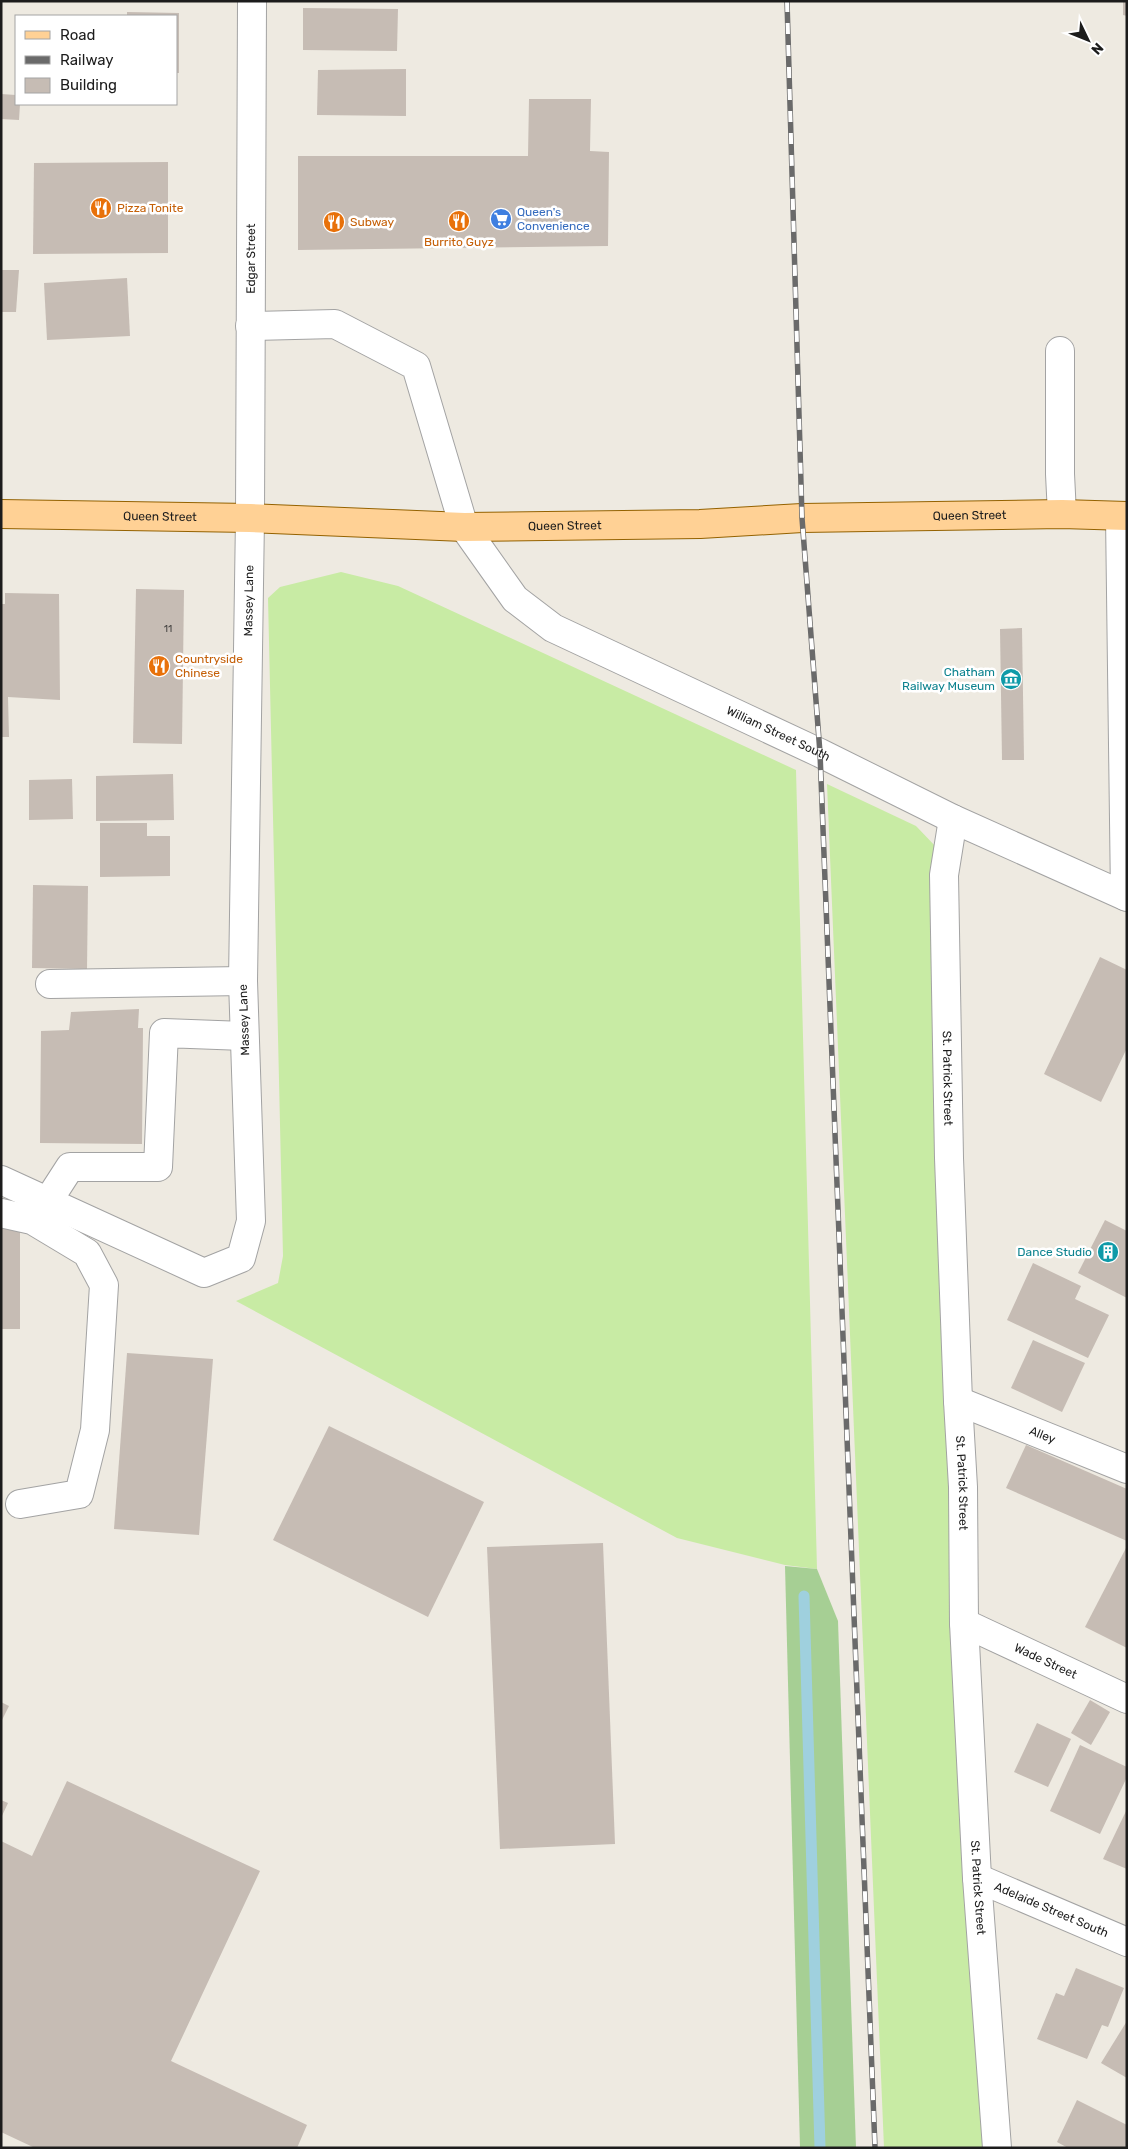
<svg xmlns="http://www.w3.org/2000/svg" width="1128" height="2149" font-family="Rubik,sans-serif">
	<style>
		.grass { fill: #c8eba4 }
		.forest { fill: #a6cf94 }
		.lines { fill: none; stroke-linecap: round; stroke-linejoin: round }
		.stream { stroke: #9fd0de; stroke-width: 11 }
		.building { fill: #c6bcb4 }
		.minor-casing { stroke: #a3a3a3; stroke-width: 30 }
		.major-casing { stroke: #946200; stroke-width: 30 }
		.minor { stroke: #fff; stroke-width: 28 }
		.major { stroke: #ffd195; stroke-width: 28 }
		.rail-casing { stroke: #6a6a6a; stroke-width: 5.5 }
		.rail { stroke: #fff; stroke-width: 4; stroke-dasharray: 11; stroke-linecap: butt }
		.labels { text-anchor: middle; dominant-baseline: central; stroke-width: 5; stroke-linejoin: round; paint-order: stroke }
		.number-label { font-size: 10px; fill: #464442 }
		.food-label { font-size: 12px; fill: #c56008; stroke: #fff; text-anchor: start }
		.shop-label { font-size: 12px; fill: #366cbe; stroke: #fff; text-anchor: start }
		.street-label { font-size: 12px; fill: #1c1c1c; stroke: #fff }
		.culture-label { font-size: 12px; fill: #0d838f; stroke: #fff; text-anchor: end }
	</style>
	<rect width="100%" height="100%" fill="#eeeae1"/>
	<g class="grass">
		<path d="M341 572 398 586 796 770 817 1569 785 1565 677 1538 236 1301 278 1283 283 1256 268 598 280 587Z"/>
		<path d="M827 784 916 826 938 849 994 2148H884Z"/>
	</g>
	<path class="forest" d="M785 1566 817 1569 838 1621 856 2148H800Z"/>
	<g class="lines">
		<path class="stream" d="M804 1596 820 2148"/>
	</g>
	<g class="building">
		<path d="M1123 1H1127V16L1123 15Z"/>
		<path d="M303 8 398 9 397 51 303 50Z"/>
		<path d="M127 12 179 13V73H176V16H127Z"/>
		<path d="M406 69V116L317 115 318 70Z"/>
		<path d="M1 94 16 95V104H20L19 120 1 119Z"/>
		<path d="M529 99H591L590 151 609 152 608 246 298 250V156H528Z"/>
		<path d="M168 162V253L33 254 34 163Z"/>
		<path d="M1 270H19L16 312H1Z"/>
		<path d="M127 278 130 336 47 340 44 283Z"/>
		<path d="M136 589 184 590 182 744 133 743Z"/>
		<path d="M5 593 59 594 60 700 8 697 9 737H1V604H5Z"/>
		<path d="M1022 628 1024 760H1002L1000 629Z"/>
		<path d="M173 774 174 820 96 821V776Z"/>
		<path d="M72 779 73 819 29 820V780Z"/>
		<path d="M100 823H147V836H170V876L100 877Z"/>
		<path d="M33 885 88 886 87 969 32 968Z"/>
		<path d="M1100 957 1127 970V1048L1101 1102 1044 1074Z"/>
		<path d="M139 1009 138 1028H143L142 1144 40 1143 41 1031 69 1030 71 1012Z"/>
		<path d="M1105 1220 1127 1231V1298L1078 1273Z"/>
		<rect x="1" y="1225" width="19" height="104"/>
		<path d="M1033 1263 1081 1286 1075 1299 1109 1315 1088 1358 1007 1320Z"/>
		<path d="M1033 1340 1085 1363 1062 1412 1011 1388Z"/>
		<path d="M127 1353 213 1359 199 1535 114 1529Z"/>
		<path d="M329 1426 484 1502 428 1617 273 1540Z"/>
		<path d="M1026 1445 1127 1489V1541L1006 1488Z"/>
		<path d="M603 1543 615 1844 500 1849 487 1547Z"/>
		<path d="M1127 1546V1648L1085 1627Z"/>
		<path d="M1090 1700 1110 1712 1091 1745 1071 1733Z"/>
		<path d="M1 1702 9 1706 1 1722Z"/>
		<path d="M1037 1723 1071 1739 1048 1787 1014 1772Z"/>
		<path d="M1080 1745 1127 1767V1777L1100 1834 1050 1811Z"/>
		<path d="M67 1781 260 1871 171 2061 307 2125 297 2148H35L1 2132V1841L32 1856Z"/>
		<path d="M1 1800 8 1803 1 1818Z"/>
		<path d="M1127 1809V1869L1103 1859Z"/>
		<path d="M1076 1968 1124 1988 1108 2027 1102 2025 1087 2059 1037 2039 1056 1993 1064 1996Z"/>
		<path d="M1127 2021V2078L1101 2063Z"/>
		<path d="M1077 2100 1127 2125V2148H1068L1057 2142Z"/>
	</g>
	<g class="lines">
		<g class="minor-casing">
			<g id="minor">
				<path id="s1" d="M250 326 335 324 416 366 464 527 515 599 553 628 820 753 953 819 1127 897"/>
				<path d="M1060 351V474L1062 514"/>
				<path d="M1120 516 1125 896"/>
				<path id="s2" d="M953 819 944 875 949 1158 958 1401 963 1487 964 1623 977 1878 997 2148"/>
				<path d="M50 984 243 981"/>
				<path id="s3" d="M1 1180 204 1273 241 1258 251 1221 243 981 250 518 252 1"/>
				<path d="M48 1201 70 1167H158L164 1033 244 1036"/>
				<path d="M1 1213 32 1220 87 1253 104 1285 95 1430 79 1494 20 1504"/>
				<path id="s4" d="M958 1401 1127 1469"/>
				<path id="s5" d="M964 1623 1127 1699"/>
				<path id="s6" d="M977 1878 1127 1942"/>
			</g>
		</g>
		<g class="major-casing">
			<g id="major">
				<path id="s7" d="M1 514 250 518 464 527 700 524 802 518 1062 514 1127 516"/>
			</g>
		</g>
		<use href="#minor" class="minor"/>
		<use href="#major" class="major"/>
		<g class="rail-casing">
			<path id="rail" d="M787 1 802 518 820 753 875 2148"/>
		</g>
		<use href="#rail" class="rail"/>
	</g>
	<defs>
		<g id="restaurant-disc" transform="scale(1.125)"><circle r="9.5" fill="#e8710a" stroke="#fff"/><path d="M-5-6h1v4h1v-4h1v4h1v-4h1v5L-1.5 .5V6h-2V.5L-5-1ZM5-6V6H3V1.5H1.5Q1.5-4 5-6Z" fill="#fff"/></g>
		<g id="supermarket-disc" transform="scale(1.125)"><circle r="9.5" fill="#3f7fe0" stroke="#fff"/><path d="M-6-5.5h2.5l.6 2H6L4.5 2H-2.5L-4.4-4H-6ZM-1.5 3.2a1.3 1.3 0 1 0 .1 0ZM3 3.2a1.3 1.3 0 1 0 .1 0Z" fill="#fff"/></g>
		<g id="museum-disc" transform="scale(1.125)"><circle r="9.5" fill="#0f9aa8" stroke="#fff"/><path d="M0-6L6-3V-2H-6V-3ZM-5-1h2V3h-2ZM-1-1h2V3h-2ZM3-1h2V3H3ZM-6 4H6V6H-6Z" fill="#fff"/></g>
		<g id="building-disc" transform="scale(1.125)"><circle r="9.5" fill="#0f9aa8" stroke="#fff"/><path d="M-4-6H4V6H1V3H-1V6H-4ZM-2.5-4.3h1.7v1.8h-1.7ZM.8-4.3h1.7v1.8H.8ZM-2.5-1h1.7V.8h-1.7ZM.8-1h1.7V.8H.8Z" fill="#fff"/></g>
	</defs>
	<g fill-rule="evenodd">
		<use href="#restaurant-disc" x="101" y="208"/>
		<use href="#supermarket-disc" x="501" y="219"/>
		<use href="#restaurant-disc" x="459" y="221"/>
		<use href="#restaurant-disc" x="334" y="222"/>
		<use href="#restaurant-disc" x="159" y="666"/>
		<use href="#museum-disc" x="1011" y="679"/>
		<use href="#building-disc" x="1108" y="1252"/>
	</g>
	<g class="labels">
		<g class="number-label">
			<text x="168" y="629">11</text>
		</g>
		<g class="food-label">
			<text x="117" y="208">Pizza Tonite</text>
			<text x="350" y="222">Subway</text>
			<text x="459" y="242" text-anchor="middle">Burrito Guyz</text>
			<text x="175" y="659">Countryside<tspan x="175" dy="14">Chinese</tspan></text>
		</g>
		<g class="shop-label">
			<text x="517" y="212">Queen's<tspan x="517" dy="14">Convenience</tspan></text>
		</g>
		<g class="street-label">
			<text stroke="none"><textPath href="#s3" startOffset="1264">Edgar Street</textPath></text>
			<text stroke="none"><textPath href="#s7" startOffset="969">Queen Street</textPath></text>
			<text stroke="none"><textPath href="#s7" startOffset="159">Queen Street</textPath></text>
			<text stroke="none"><textPath href="#s7" startOffset="564">Queen Street</textPath></text>
			<text stroke="none"><textPath href="#s3" startOffset="922">Massey Lane</textPath></text>
			<text stroke="none"><textPath href="#s1" startOffset="729">William Street South</textPath></text>
			<text transform="translate(244 1020) rotate(-92)">Massey Lane</text>
			<text stroke="none"><textPath href="#s2" startOffset="260">St. Patrick Street</textPath></text>
			<text stroke="none"><textPath href="#s4" startOffset="91">Alley</textPath></text>
			<text stroke="none"><textPath href="#s2" startOffset="665">St. Patrick Street</textPath></text>
			<text stroke="none"><textPath href="#s5" startOffset="90">Wade Street</textPath></text>
			<text stroke="none"><textPath href="#s2" startOffset="1070">St. Patrick Street</textPath></text>
			<text stroke="none"><textPath href="#s6" startOffset="81">Adelaide Street South</textPath></text>
		</g>
		<g class="culture-label">
			<text x="995" y="672">Chatham<tspan x="995" dy="14">Railway Museum</tspan></text>
			<text x="1092" y="1252">Dance Studio</text>
		</g>
	</g>
	<rect width="1128" height="2149" fill="none" stroke="#1c1c1c" stroke-width="5"/>
	<rect x="15" y="15" width="162" height="90" fill="#ffffff" stroke="#a4a4a4"/>
	<rect x="25" y="31" width="25" height="8" fill="#ffd195" stroke="#a4a4a4"/>
	<text x="60" y="40" font-size="15" fill="#1c1c1c">Road</text>
	<rect x="25" y="56" width="25" height="8" fill="#6a6a6a" stroke="#a4a4a4"/>
	<text x="60" y="65" font-size="15" fill="#1c1c1c">Railway</text>
	<rect x="25" y="78" width="25" height="15" fill="#c6bcb4" stroke="#a4a4a4"/>
	<text x="60" y="90" font-size="15" fill="#1c1c1c">Building</text>
	<g transform="translate(1088 40) rotate(133)" stroke="#ffffff" stroke-width="4" paint-order="stroke">
	<path d="M0-4L9 19L0 12L-9 19Z" fill="#1c1c1c"/>
	<text y="-8" font-size="14" font-weight="bold" text-anchor="middle" fill="#1c1c1c">N</text>
	</g>
</svg>
